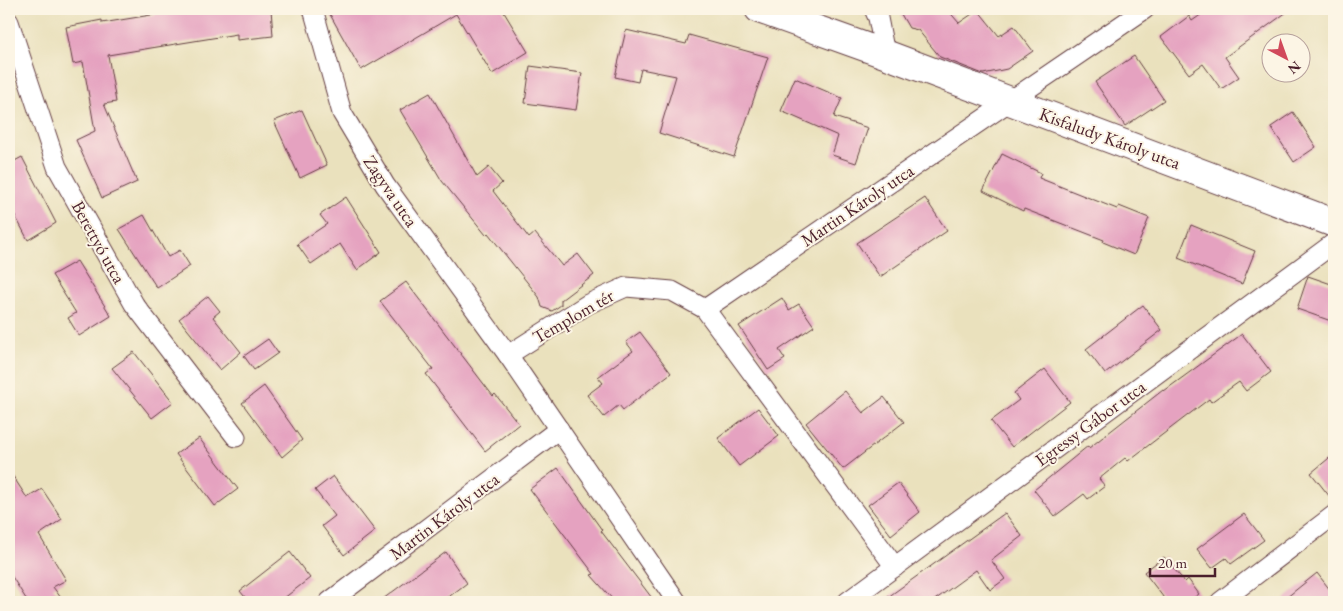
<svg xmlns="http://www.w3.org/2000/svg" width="1343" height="611" font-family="'EB Garamond',serif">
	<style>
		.building { fill: #e5a2c0 }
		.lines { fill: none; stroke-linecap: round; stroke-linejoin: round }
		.street-casing { stroke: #623c41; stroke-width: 21 }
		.secondary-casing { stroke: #623c41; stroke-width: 30 }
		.street { stroke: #fff; stroke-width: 19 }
		.secondary { stroke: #fff; stroke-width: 28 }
		.labels { text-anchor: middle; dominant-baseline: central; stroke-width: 4; stroke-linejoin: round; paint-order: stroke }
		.street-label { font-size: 18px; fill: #4a1f2b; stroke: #fcf5e5 }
	</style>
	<rect width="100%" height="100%" fill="#fcf5e5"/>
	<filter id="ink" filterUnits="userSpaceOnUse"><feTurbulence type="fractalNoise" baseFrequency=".02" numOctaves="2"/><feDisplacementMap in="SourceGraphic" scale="10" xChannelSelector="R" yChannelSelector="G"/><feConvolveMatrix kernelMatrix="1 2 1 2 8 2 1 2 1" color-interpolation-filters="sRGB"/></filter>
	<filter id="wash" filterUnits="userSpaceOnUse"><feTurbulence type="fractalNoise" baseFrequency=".0096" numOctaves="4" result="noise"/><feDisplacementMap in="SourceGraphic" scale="20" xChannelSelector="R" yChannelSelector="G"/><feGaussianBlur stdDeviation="1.12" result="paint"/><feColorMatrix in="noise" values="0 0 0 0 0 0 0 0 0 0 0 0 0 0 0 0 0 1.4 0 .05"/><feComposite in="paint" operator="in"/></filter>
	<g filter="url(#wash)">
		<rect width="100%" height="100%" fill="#eae1bd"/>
		<g id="blocks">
			<g class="building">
				<path d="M188 9H271L273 36 237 40V34L108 55 116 102 104 104 137 182 102 198 76 140 95 131 83 62 73 64 66 27 102 20V23Z"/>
				<path d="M327 9H502L528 52 492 74 456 14 361 70Z"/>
				<path d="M898 9H947L959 23 978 10 999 36 1014 26 1033 51 1007 69 983 74 940 57 918 30 909 28Z"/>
				<path d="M1209 9H1291L1225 57 1239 77 1221 89 1203 64 1189 74 1161 37 1189 16 1192 21Z"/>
				<path d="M626 30 686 44 689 35 768 57 734 157 659 133 676 76 641 69 638 82 615 77Z"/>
				<path d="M1134 56 1164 100 1125 126 1095 82Z"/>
				<path d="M530 66 582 73 576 110 525 103Z"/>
				<path d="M795 78 842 98 834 117 868 128 856 163 832 155 838 136 781 111Z"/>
				<path d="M430 93 477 177 489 167 502 183 493 191 529 238 535 233 562 266 578 254 594 275 561 300V305L552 311 542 307 539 297 527 282 488 233 486 235 442 181 400 110Z"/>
				<path d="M302 110 327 165 300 178 274 121Z"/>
				<path d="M1293 112 1316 147 1294 162 1271 127Z"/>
				<path d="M1002 154 1041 173 1039 178 1117 209 1119 206 1149 218 1134 255 1103 242 1104 240 1024 209 1023 211 983 191Z"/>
				<path d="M22 157 56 223 28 240 9 204V164Z"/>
				<path d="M346 197 381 252 357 270 340 244 311 264 297 244 327 224 320 215Z"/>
				<path d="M925 198 947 231 880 277 857 243Z"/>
				<path d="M144 215 168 257 180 250 190 266 157 288 119 229Z"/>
				<path d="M1191 225 1255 251 1242 284 1178 258Z"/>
				<path d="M77 261 111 316 79 336 68 318 76 313 52 275Z"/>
				<path d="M1308 276 1334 285V322L1297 309Z"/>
				<path d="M406 282 493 396 495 394 519 424 485 451 426 374 433 369 380 301Z"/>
				<path d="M208 296 220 311 213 317 241 352 220 370 179 319Z"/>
				<path d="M782 298 789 310 799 304 814 326 779 350 785 359 768 370 739 326Z"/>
				<path d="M1143 305 1162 330 1105 374 1086 349Z"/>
				<path d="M640 332 671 373 623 410 619 405 604 417 587 395 603 383 598 377 633 351 626 342Z"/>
				<path d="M1242 334 1271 372 1246 391 1239 382 1211 402 1209 399 1128 461 1125 458 1099 479 1105 486 1088 499 1084 494 1055 516 1034 490 1088 446 1089 448 1163 390 1164 391Z"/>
				<path d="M268 339 278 353 254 370 244 356Z"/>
				<path d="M134 352 173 402 152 418 112 368Z"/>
				<path d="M1045 369 1070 402 1012 447 991 421 1019 400 1014 393Z"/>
				<path d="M264 386 302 440 282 457 242 403Z"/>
				<path d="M845 391 863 413 884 397 904 422 843 469 806 423Z"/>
				<path d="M758 408 779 436 739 466 718 438Z"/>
				<path d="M199 438 238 489 215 506 176 454Z"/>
				<path d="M1334 454V502L1311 473Z"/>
				<path d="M558 468 602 530 601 531 655 602H615L591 575 594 574 530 489Z"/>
				<path d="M9 470 27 498 42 489 62 519 39 535 66 580 53 587 64 602H28L9 572Z"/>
				<path d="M333 476 375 531 344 555 322 526 335 516 315 490Z"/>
				<path d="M898 483 920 512 891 535 868 505Z"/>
				<path d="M1005 513 1022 536 991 560 1005 579 990 590 976 570 932 602H881Z"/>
				<path d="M1244 514 1264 540 1231 564 1226 558 1212 568 1197 549Z"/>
				<path d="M290 552 310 578 279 602H249L240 591Z"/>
				<path d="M446 552 467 583 442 602H379Z"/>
				<path d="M1164 557 1185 582 1188 579 1199 594 1188 602H1167L1144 572Z"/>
				<path d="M1317 573 1334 595V602H1281Z"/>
			</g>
		</g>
	</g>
	<g filter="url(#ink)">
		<use href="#blocks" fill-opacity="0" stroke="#623c41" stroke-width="1"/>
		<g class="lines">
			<g class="street-casing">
				<g id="street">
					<path d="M313 9 342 113 385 185 508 355 677 602"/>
					<path d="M874 9 878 18 885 54"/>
					<path d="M9 22 57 167 134 304 236 437"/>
					<path d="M705 309 1145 9"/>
					<path d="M508 355 588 304 626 287 672 291 705 309 895 567"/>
					<path d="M329 602 559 429"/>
					<path d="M847 602 1334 243"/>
					<path d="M1220 602 1334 515"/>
				</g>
			</g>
			<g class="secondary-casing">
				<path id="secondary" d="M759 9 885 54 1334 223"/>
			</g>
			<use href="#street" class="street"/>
			<use href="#secondary" class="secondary"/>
		</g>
	</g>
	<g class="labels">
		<g class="street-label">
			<text transform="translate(1110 138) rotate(20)">Kisfaludy Károly utca</text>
			<text transform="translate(391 191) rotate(56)">Zagyva utca</text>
			<text transform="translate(857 205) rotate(-34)">Martin Károly utca</text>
			<text transform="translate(99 242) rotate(61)">Berettyó utca</text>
			<text transform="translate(573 316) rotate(-30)">Templom tér</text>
			<text transform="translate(1090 423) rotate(-36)">Egressy Gábor utca</text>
			<text transform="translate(444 516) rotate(-37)">Martin Károly utca</text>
		</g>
	</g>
	<rect width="1343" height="611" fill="none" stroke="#fcf5e5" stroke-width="30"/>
	<g transform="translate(1286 58) rotate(139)"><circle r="24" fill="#fcf5e5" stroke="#b59f9b"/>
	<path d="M0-4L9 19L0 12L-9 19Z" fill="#d1495b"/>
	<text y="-8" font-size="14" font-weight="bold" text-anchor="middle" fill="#4a1f2b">N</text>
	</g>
	<path d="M1150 568v8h65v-8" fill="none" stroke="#4a1f2b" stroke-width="2.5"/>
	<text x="1158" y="568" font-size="15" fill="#4a1f2b" stroke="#fcf5e5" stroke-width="4" paint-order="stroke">20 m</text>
</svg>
